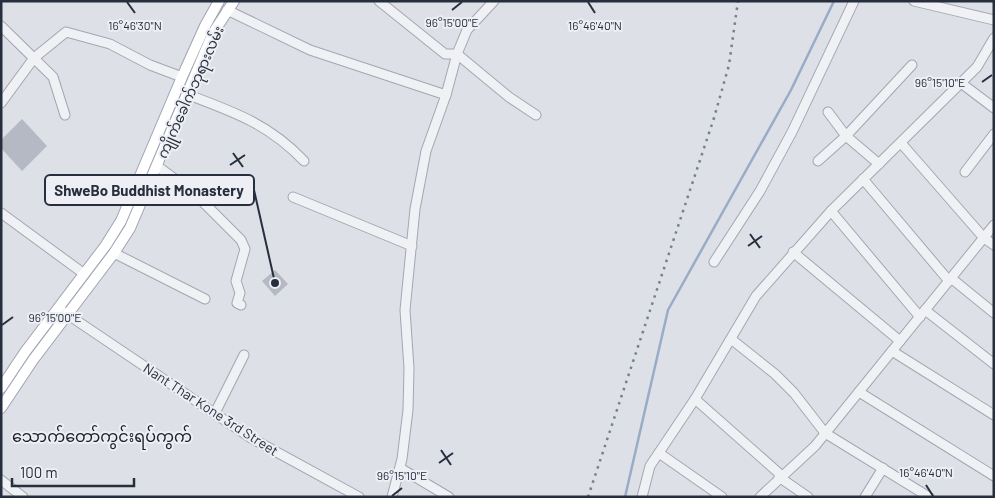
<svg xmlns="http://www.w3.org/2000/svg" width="995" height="498" font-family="Barlow,'Noto Sans Myanmar',sans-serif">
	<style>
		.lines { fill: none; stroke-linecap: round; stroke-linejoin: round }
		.stream { stroke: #99acc6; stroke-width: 2.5 }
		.building { fill: #b5b9c3 }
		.minor-casing { stroke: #a3a7b1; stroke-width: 11 }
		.major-casing { stroke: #9da4b2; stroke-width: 12 }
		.minor { stroke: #f0f1f5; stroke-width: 9 }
		.major { stroke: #fff; stroke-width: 10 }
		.rail { stroke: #777f90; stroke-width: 2.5; stroke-dasharray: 2.5 5; stroke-linecap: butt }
		.ticks { fill: none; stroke: #272e3d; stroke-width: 2 }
		.labels { text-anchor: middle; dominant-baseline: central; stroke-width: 4; stroke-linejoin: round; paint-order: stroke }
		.street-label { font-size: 14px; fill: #272e3d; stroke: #edeff5 }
		.quarter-label { font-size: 16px; fill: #1a1f2e; stroke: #edeff5 }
		.ticks-label { font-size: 12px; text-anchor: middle; fill: #272e3d; stroke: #edeff5; stroke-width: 4; stroke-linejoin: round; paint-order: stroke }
		.leader { fill: none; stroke: #272e3d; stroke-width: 2 }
		.callout-dot { fill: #272e3d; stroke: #edeff5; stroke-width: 2 }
		.callout { fill: #edeff5; stroke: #272e3d; stroke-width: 2 }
		.callout-label { font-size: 15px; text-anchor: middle; font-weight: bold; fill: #272e3d }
	</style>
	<rect width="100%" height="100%" fill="#dde0e7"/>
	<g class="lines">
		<path class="stream" d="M625 497 668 310 791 90 834 1"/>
	</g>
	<g class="building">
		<path d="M22 119 47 146 22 171 1 148V140Z"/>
		<path d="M275 270 288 284 275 296 262 281Z"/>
	</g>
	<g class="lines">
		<g class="minor-casing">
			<g id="minor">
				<path d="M379 1 445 54H457L509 97 536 115"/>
				<path d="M914 1 994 20"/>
				<path d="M227 10 310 50 446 95"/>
				<path d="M1 26 53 77 65 115"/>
				<path d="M961 83 994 108"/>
				<path d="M186 94C234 112 269 124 304 161"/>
				<path d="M1 103 34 58 66 32 110 44 150 65 182 77"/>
				<path d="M828 112 846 136 912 65"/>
				<path d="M901 143 984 238 994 245"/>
				<path d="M818 161 846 136 879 164"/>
				<path d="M157 166 194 193 241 240 245 249 236 281 240 293 237 303 241 305"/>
				<path d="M965 172 994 134"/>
				<path d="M863 179 949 281"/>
				<path d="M293 197 412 246"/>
				<path d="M831 211 920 317"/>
				<path d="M1 213 83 273"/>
				<path d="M793 252 900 341"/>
				<path d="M114 253 205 299"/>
				<path d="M714 262 760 191 792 132 854 1"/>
				<path d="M951 278 994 313"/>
				<path d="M58 308 251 438 359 497"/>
				<path d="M925 310 994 364"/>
				<path d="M731 339 775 374 794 393 825 433 929 497"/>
				<path d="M892 351 994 415"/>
				<path d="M859 392 994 476"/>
				<path d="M695 399 781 475"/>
				<path d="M215 413 244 355"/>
				<path d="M659 453 722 497"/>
				<path d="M400 468 449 497"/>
				<path d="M779 477 808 497"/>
				<path d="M1 480 23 497"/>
				<path d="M392 497 402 459 408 410 409 368 405 310 415 209 426 151 446 95 457 54 467 30 494 1"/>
				<path d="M642 497 650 466 695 399 756 296 831 211 977 67 994 38"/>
				<path d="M760 497 815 446 994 225"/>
				<path d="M865 497 883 468"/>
			</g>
		</g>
		<g class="major-casing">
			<g id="major">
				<path d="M1 388 25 352 106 245 121 221 182 77 205 26 219 1"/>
				<path d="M1 408 33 360 114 253 130 228 213 33 234 1"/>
			</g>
		</g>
		<use href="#minor" class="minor"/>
		<use href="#major" class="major"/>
		<path class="rail" d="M588 497 714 118 729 65 738 1"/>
	</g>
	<path class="ticks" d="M127 2 135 13M588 2 595 13M452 10 462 2M982 82 992 75M233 153 243 167M230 165 245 155M750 234 760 248M748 246 762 236M2 325 13 317M441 450 451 465M439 463 453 453M926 485 933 496M392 496 402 488"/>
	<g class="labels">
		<g class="street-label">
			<text transform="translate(190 92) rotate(-66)">ကျိုက်ခေါက်ဘုရားလမ်း</text>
			<text transform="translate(211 409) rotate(33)">Nant Thar Kone 3rd Street</text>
		</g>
		<g class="quarter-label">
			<text x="102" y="435">သောက်တော်ကွင်းရပ်ကွက်</text>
		</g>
	</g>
	<g class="ticks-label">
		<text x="452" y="27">96°15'00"E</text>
		<text x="135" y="30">16°46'30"N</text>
		<text x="595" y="30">16°46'40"N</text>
		<text x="940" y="87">96°15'10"E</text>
		<text x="55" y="322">96°15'00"E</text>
		<text x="926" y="477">16°46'40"N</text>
		<text x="402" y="480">96°15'10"E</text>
	</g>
	<path class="leader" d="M275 283L254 190"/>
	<circle class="callout-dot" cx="275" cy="283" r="5"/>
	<rect class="callout" x="45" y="175" width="209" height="30" rx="5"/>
	<g class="callout-label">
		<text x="149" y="196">ShweBo Buddhist Monastery</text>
	</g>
	<rect width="995" height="498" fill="none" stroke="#272e3d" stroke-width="5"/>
	<path d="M12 478v8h122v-8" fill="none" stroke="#272e3d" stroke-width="2.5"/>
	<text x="20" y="478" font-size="15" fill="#272e3d" stroke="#edeff5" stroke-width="4" paint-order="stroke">100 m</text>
</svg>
